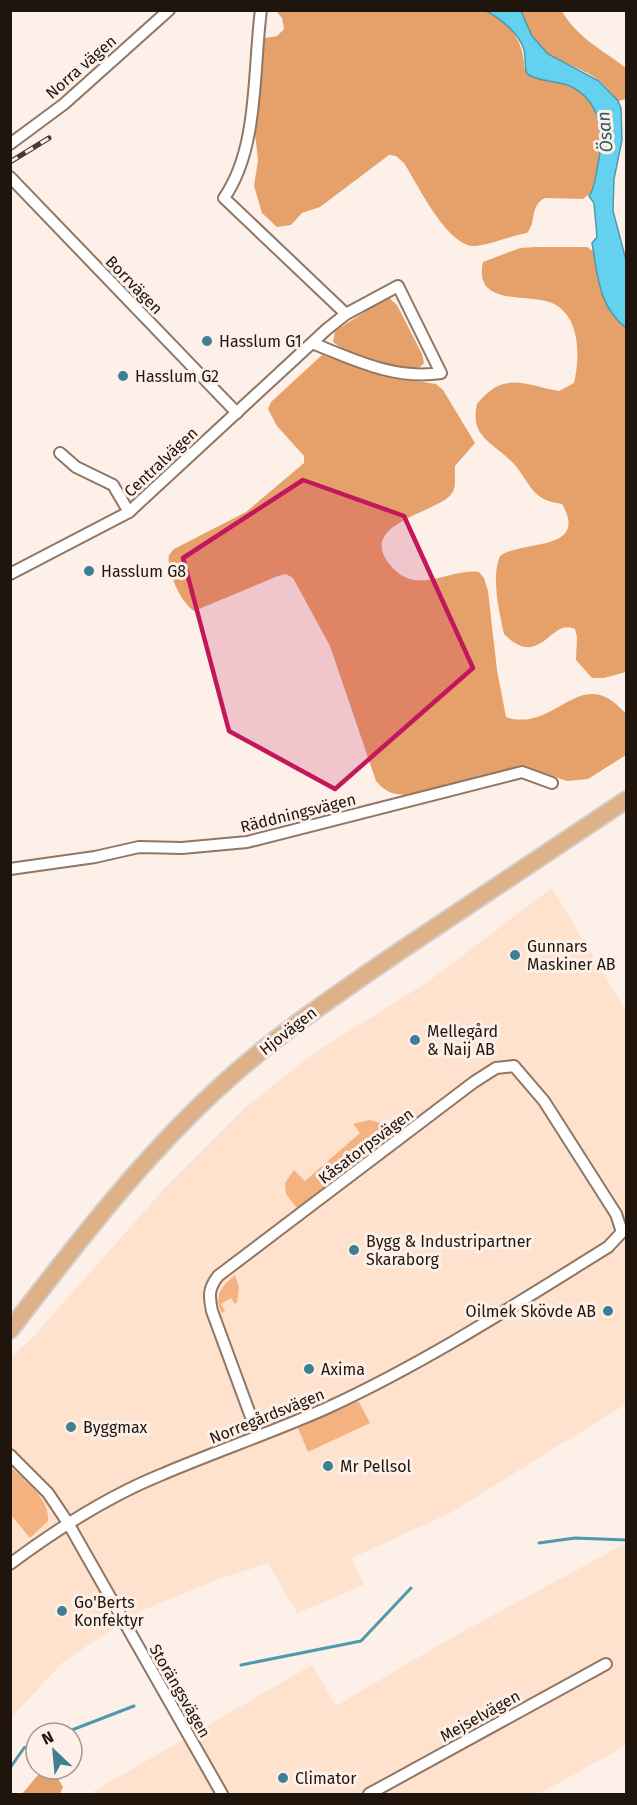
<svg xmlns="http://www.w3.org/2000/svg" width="637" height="1805" font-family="'Fira Sans',sans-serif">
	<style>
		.built { fill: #fee2cd }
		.green { fill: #f3b280 }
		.forest { fill: #e6a16a }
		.water { fill: #64d1ef; stroke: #4f99ab; stroke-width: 1.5 }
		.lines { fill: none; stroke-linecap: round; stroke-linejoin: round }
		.stream { stroke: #4f99ab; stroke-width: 3 }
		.minor-casing { stroke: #907764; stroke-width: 14 }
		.primary-casing { stroke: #d2d0cf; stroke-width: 20 }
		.minor { stroke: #fff; stroke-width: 10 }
		.primary { stroke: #dfb189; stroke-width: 16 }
		.rail-casing { stroke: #453a32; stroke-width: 5 }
		.rail { stroke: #fcf0e8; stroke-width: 3; stroke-dasharray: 9; stroke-linecap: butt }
		.marked { fill: #c2185b; fill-opacity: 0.2; stroke: #c2185b; stroke-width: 4.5; stroke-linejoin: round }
		.poi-dot { fill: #3e7f92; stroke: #fcf0e8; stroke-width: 2 }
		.labels { text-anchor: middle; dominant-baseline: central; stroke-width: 6; stroke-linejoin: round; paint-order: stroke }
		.street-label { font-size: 16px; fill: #1f150d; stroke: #fcf0e8 }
		.poi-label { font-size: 16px; fill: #1f150d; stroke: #fcf0e8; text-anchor: start }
		.water-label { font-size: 18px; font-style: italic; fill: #2f5e6b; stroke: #fcf0e8 }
	</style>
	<rect width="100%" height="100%" fill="#fcf0e8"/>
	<g class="built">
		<path d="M552 888 626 1011V1404L450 1513 352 1558 364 1585 297 1613 268 1563 219 1579 136 1613 62 1663 11 1718V1357L33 1337 165 1188 247 1106 317 1051 426 983Z"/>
		<path d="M626 1543V1745L539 1794H89L312 1665 336 1706 444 1642Z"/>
	</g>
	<g class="green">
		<path d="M370 1120 384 1124 389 1140 299 1208 296 1207 286 1194 285 1183 294 1170 305 1181 360 1133 353 1124Z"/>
		<path d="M235 1275 239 1287 237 1302 235 1304 231 1298 221 1304 225 1311 222 1313C213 1296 222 1286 235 1275Z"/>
		<path d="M356 1402H359L370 1423 308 1452 298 1428Z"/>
		<path d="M13 1469C27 1483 50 1499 48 1521L30 1538 11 1515V1471Z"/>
	</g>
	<g class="forest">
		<path d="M276 11H486C509 22 524 41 524 67 544 83 546 77 566 85 613 103 601 152 593 191L583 199 545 198C529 206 537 222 527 233 510 236 493 244 476 246 448 249 417 183 404 163L396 156 389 155 320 207 302 213 291 225 277 227 262 213 254 186 258 160 255 133 263 43 265 38 277 36 284 29 282 18Z"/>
		<path d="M521 11H562C577 38 603 50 626 68V99L618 101C612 94 606 86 599 80 566 57 532 62 521 11Z"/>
		<path d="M536 247H587L594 252C598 282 601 308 626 328V672L604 678H592L576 660 577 637 575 629C550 617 541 671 504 634 499 611 491 577 500 556 521 540 590 552 562 504 531 500 532 485 514 464 495 443 469 438 477 404 504 370 525 385 559 391L574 383C580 357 581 316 552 303 528 293 473 307 483 262L520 248Z"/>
		<path d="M388 297 397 305 422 354 424 363 420 367C394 374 354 358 333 342L335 331Z"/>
		<path d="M322 355 390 377 436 384 443 390 475 443 455 466C454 475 457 486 452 493 440 513 352 523 392 567 398 574 406 579 415 580 437 583 457 569 479 572L484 578 488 591 497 670 506 717C556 734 581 660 626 714V755L588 779 567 781 525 767 501 770 407 795C394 795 385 792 376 781L330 646 293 578 286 574 278 576 194 611C181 603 166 570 169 555L174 549 246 512 304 463V456L277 426 268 409 271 402Z"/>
		<path d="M43 1769H52L63 1787 60 1794H22Z"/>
	</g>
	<path class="water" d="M486 11H521L532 36 548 54 599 81 618 101 621 108 622 140 614 179 613 211 626 260V328C598 306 598 276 592 243L597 237 594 203 589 196C595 188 595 178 597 169 604 138 604 104 572 87 558 80 541 83 527 74 524 66 526 58 524 50 520 34 500 18 486 11Z"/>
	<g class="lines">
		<g class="stream">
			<path d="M539 1543 575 1538 626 1540"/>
			<path d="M241 1665 361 1641 411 1588"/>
			<path d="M64 1733 134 1706"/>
			<path d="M10 1768 24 1748 36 1744"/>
		</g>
		<g class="minor-casing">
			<g id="minor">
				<path d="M261 10C253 70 259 148 224 198L346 314"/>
				<path d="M10 144 64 104 169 10"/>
				<path d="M10 177 237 413"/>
				<path d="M60 453 76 467 113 485 129 512"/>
				<path d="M10 574 129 512 327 329 346 314 398 286 441 373C394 380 355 360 312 343"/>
				<path d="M10 869 95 857 139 847 182 848 247 842 522 772 552 783"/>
				<path d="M10 1455 48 1493 68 1523 222 1794"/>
				<path d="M10 1564C57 1529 108 1496 163 1474 217 1451 273 1432 327 1408 425 1363 516 1304 608 1247L622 1232 616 1214 544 1101 514 1066 496 1068 474 1082 218 1276C208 1289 209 1296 212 1311L258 1436"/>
				<path d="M369 1794 606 1664"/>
			</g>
		</g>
		<g class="primary-casing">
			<path id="primary" d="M10 1330C74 1247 137 1164 213 1093 269 1040 333 997 397 953 473 902 550 851 626 800"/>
		</g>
		<use href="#minor" class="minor"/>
		<use href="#primary" class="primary"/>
		<g class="rail-casing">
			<path id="rail" d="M10 162 49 138"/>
		</g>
		<use href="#rail" class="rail"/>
	</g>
	<path class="marked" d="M303 480 404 516 473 668 335 789 229 731 183 558Z"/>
	<g class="poi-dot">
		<circle cx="207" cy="341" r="6"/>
		<circle cx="123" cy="376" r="6"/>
		<circle cx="89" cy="571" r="6"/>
		<circle cx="515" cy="955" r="6"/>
		<circle cx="415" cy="1040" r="6"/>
		<circle cx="354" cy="1250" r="6"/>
		<circle cx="608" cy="1311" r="6"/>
		<circle cx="309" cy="1369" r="6"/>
		<circle cx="71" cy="1427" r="6"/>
		<circle cx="328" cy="1466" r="6"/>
		<circle cx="62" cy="1611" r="6"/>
		<circle cx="283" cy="1778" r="6"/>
	</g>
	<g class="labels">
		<g class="street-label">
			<text transform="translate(81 67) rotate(-41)">Norra vägen</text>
			<text transform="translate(134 285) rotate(46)">Borrvägen</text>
			<text transform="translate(161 462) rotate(-43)">Centralvägen</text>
			<text transform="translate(298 813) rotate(-14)">Räddningsvägen</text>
			<text transform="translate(288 1031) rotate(-38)">Hjovägen</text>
			<text transform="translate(366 1146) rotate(-37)">Kåsatorpsvägen</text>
			<text transform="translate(267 1416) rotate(-22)">Norregårdsvägen</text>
			<text transform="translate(180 1691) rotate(60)">Storängsvägen</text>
			<text transform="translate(480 1716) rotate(-29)">Mejselvägen</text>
		</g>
		<g class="poi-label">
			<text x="219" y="341">Hasslum G1</text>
			<text x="135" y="376">Hasslum G2</text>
			<text x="101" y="571">Hasslum G8</text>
			<text x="527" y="946">Gunnars<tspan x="527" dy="18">Maskiner AB</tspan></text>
			<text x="427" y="1031">Mellegård<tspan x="427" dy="18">&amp; Naij AB</tspan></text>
			<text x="366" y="1241">Bygg &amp; Industripartner<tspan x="366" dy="18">Skaraborg</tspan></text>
			<text x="596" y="1311" text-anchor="end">Oilmek Skövde AB</text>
			<text x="321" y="1369">Axima</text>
			<text x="83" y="1427">Byggmax</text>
			<text x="340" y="1466">Mr Pellsol</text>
			<text x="74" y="1602">Go'Berts<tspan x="74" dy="18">Konfektyr</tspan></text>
			<text x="295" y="1778">Climator</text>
		</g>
		<g class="water-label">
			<text transform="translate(605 132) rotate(-95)">Ösan</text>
		</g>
	</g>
	<rect width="637" height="1805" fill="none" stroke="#1f150d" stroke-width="24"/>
	<g transform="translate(54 1751) rotate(334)"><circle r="28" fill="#fcf0e8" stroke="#a49890" stroke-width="1.5"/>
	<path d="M0-4.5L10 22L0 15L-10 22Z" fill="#3e7f92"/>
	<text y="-9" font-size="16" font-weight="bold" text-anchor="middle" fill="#1f150d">N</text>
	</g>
</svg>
